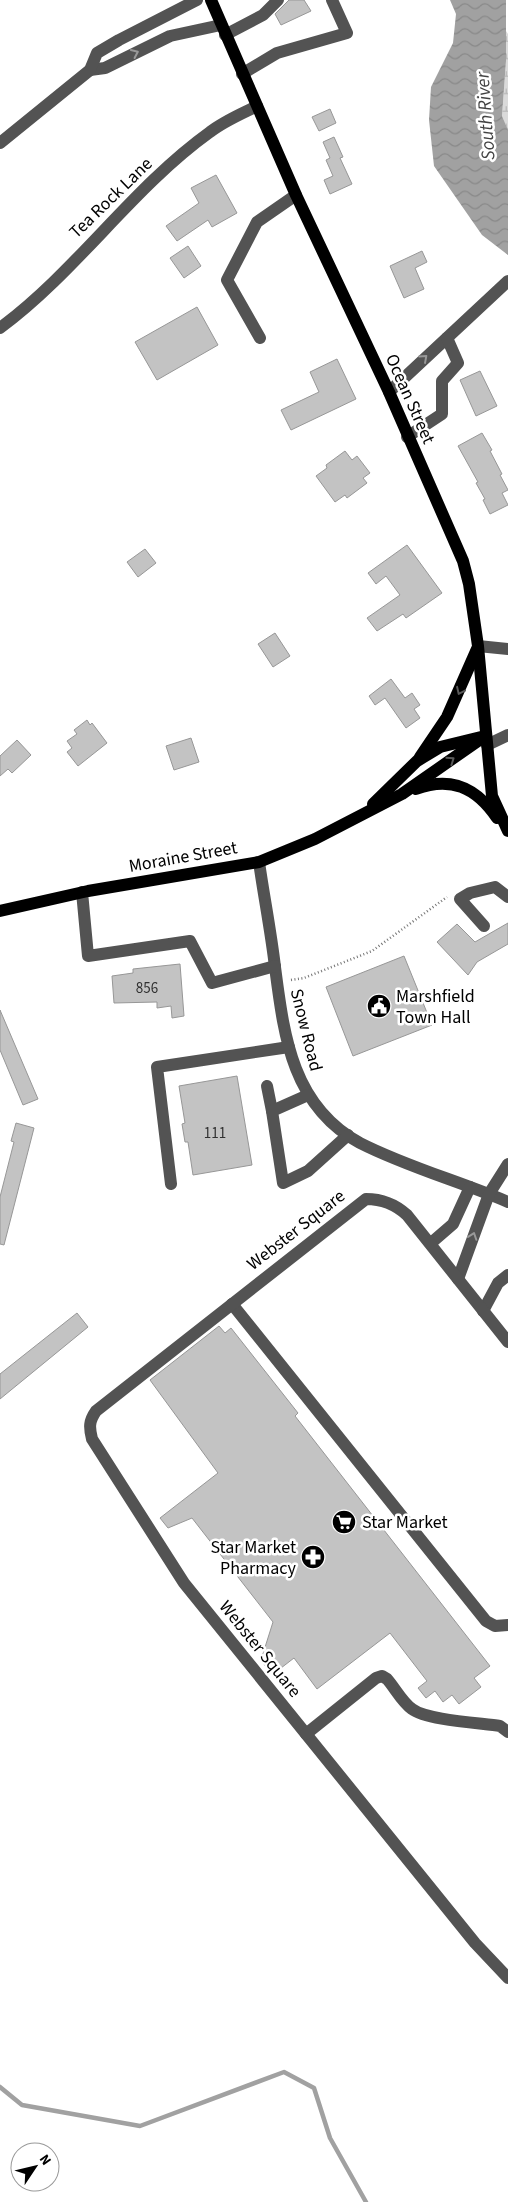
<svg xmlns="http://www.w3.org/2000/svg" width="508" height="2202" font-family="'Source Sans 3',sans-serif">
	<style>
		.wetland { fill: url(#wetland-marsh) }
		.water { fill: url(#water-waves) }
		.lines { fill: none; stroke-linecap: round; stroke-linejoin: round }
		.stream { stroke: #a1a1a1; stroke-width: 4.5 }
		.building { fill: #c3c3c3; stroke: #979797 }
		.path { stroke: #757575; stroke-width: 2.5; stroke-dasharray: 1 2.5; stroke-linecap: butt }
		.minor { stroke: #535353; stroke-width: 12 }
		.major { stroke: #000; stroke-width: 12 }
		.oneway { stroke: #989898 }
		.oneway2 { stroke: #595959 }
		.labels { text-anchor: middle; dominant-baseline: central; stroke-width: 5; stroke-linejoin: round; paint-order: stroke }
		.number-label { font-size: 15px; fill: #313131 }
		.street-label { font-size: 18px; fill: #000; stroke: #fff }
		.poi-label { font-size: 18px; fill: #000; stroke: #fff; text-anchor: start }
		.water-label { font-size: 19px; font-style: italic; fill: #424242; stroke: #fff }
	</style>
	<defs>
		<pattern id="wetland-marsh" width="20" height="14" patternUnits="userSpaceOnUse" patternTransform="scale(1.25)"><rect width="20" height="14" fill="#dadada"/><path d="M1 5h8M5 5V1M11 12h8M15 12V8" fill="none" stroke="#b9b9b9"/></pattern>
		<pattern id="water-waves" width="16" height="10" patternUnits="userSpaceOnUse" patternTransform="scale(1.25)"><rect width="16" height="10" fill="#a1a1a1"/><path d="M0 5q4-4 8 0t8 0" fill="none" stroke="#898989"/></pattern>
	</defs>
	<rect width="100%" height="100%" fill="#fff"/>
	<path class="wetland" d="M506 31 508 34V131L502 116 506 61Z"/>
	<path class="water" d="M450 0H506V61L502 116 508 130V255L482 235 434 166 429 120 431 87 453 43 456 14Z"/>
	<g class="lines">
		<path class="stream" d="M0 2087 22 2105 140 2126 284 2072 314 2088 330 2138 366 2202"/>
	</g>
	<g class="building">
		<path d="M289 0H304L311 11 281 25 275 14Z"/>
		<path d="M330 109 336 123 319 131 312 117Z"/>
		<path d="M334 137 343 157 340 158 352 184 330 194 324 180 333 176 326 160 330 158 323 142Z"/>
		<path d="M216 175 237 213 212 227 208 220 177 241 166 226 199 203 191 188Z"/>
		<path d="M188 246 201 266 184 278 170 258Z"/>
		<path d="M422 251 427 262 415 268 424 289 404 298 390 266Z"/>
		<path d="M197 307 218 345 157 380 135 342Z"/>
		<path d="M337 359 356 399 291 430 281 410 319 392 310 372Z"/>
		<path d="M480 371 497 406 476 416 460 380Z"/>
		<path d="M482 433 492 450 490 451 502 474 500 475 508 490 502 493 508 505 490 514 483 500 485 499 476 483 478 482 458 446Z"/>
		<path d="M345 451 352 460 357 456 370 473 363 478 367 483 347 498 345 495 335 502 316 476 327 468 326 465Z"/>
		<path d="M407 545 442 593 406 618 403 614 377 631 367 618 400 595 386 576 376 584 368 573Z"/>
		<path d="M145 549 156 563 138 577 127 562Z"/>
		<path d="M275 633 290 656 273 667 258 644Z"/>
		<path d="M391 679 405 698 412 693 420 705 414 709 420 718 406 728 385 698 375 705 369 696Z"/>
		<path d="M87 720 90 725 92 723 107 743 78 766 67 752 72 748 67 741 77 734 74 730Z"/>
		<path d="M191 738 199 762 174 770 166 746Z"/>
		<path d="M17 740 31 755 12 773 8 769 0 776V756Z"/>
		<path d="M508 923V944L477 962 468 975 437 942 457 924 475 942Z"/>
		<path d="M404 956 432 1025 353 1056 326 987Z"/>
		<path d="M180 964 184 1016 172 1018 171 1006 157 1008V1002L114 1003 112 976 133 973V969Z"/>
		<path d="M0 1010 38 1099 23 1105 0 1050Z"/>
		<path d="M237 1076 252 1165 193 1175 188 1142H185L182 1124 185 1123 179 1086Z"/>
		<path d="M16 1123 34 1128 4 1245 0 1244V1197L14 1142 11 1141Z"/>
		<path d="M77 1313 88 1327 0 1399V1374Z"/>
		<path d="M219 1326 225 1333 231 1328 298 1413 295 1416 490 1666 474 1678 481 1687 459 1704 452 1695 443 1702 435 1691 426 1698 418 1688 427 1681 390 1633 317 1689 294 1658 272 1675 261 1660 273 1622 192 1518 168 1528 160 1518 218 1473 150 1380Z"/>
	</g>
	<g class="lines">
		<path class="path" d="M291 980 304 978 372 951 447 897"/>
		<g class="minor">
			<path d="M225 35 263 15 278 0"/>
			<path d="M90 70 105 68 170 36 221 25"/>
			<path d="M242 74 277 53 347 33 332 0"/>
			<path d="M0 143 90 70 97 53 119 40 197 0"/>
			<path d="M0 328C77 271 132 188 210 132 224 121 241 114 257 106"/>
			<path d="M260 338 227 280 257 222 296 195"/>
			<path d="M389 392 508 281"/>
			<path d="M407 437 442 414V381L458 363 447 338"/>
			<path d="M478 646 508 649"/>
			<path d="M487 745 508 735"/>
			<path d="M259 862C264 897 271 932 275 967 284 1036 292 1106 360 1143 407 1167 459 1181 508 1202"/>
			<path d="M82 892 88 956 190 941 212 983 275 966"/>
			<path d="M484 926 460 899 470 893 495 887 508 897"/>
			<path d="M267 1086 272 1111"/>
			<path d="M308 1095 272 1111 283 1183 308 1171 348 1135"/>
			<path d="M171 1184 157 1067 289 1047"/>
			<path d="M431 1243 453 1224 470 1187"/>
			<path d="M458 1279 489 1194 508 1164"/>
			<path d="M232 1304 486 1621 495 1626 508 1625"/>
			<path d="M483 1311 498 1283 508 1275"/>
			<path d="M508 1342 407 1215C395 1204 382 1199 366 1199L96 1411C89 1421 89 1427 92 1439L184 1583 475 1943 508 1978"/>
			<path d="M306 1734 376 1678 382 1676 387 1679C395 1688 402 1702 412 1709 426 1720 480 1723 500 1726L508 1732"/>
		</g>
		<g class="major">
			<path d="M211 0 296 195 389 392 463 561 469 584 478 646 492 796 508 831"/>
			<path d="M420 757 447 717 477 649"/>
			<path d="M416 789C450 776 476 787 497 818"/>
			<path d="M373 804 417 761 440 747 481 737"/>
			<path d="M0 911 88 891 259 862 315 839 402 794 485 736"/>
		</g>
	</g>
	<defs><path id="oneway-chevron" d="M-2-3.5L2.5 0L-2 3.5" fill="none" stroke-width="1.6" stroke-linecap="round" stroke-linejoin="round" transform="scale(1.25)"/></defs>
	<g class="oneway">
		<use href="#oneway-chevron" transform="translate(135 53) rotate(-25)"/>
		<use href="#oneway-chevron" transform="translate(424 358) rotate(-42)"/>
		<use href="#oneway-chevron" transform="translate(473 1236) rotate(-71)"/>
	</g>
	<g class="oneway2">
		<use href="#oneway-chevron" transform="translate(460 691) rotate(115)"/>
		<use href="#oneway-chevron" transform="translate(451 760) rotate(-35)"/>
	</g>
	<defs>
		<g id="civic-disc" transform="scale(1.25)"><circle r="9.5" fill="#000" stroke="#fff"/><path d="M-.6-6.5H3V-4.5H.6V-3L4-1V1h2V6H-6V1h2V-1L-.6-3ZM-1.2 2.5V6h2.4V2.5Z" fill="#fff"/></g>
		<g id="supermarket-disc" transform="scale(1.25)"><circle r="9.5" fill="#000" stroke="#fff"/><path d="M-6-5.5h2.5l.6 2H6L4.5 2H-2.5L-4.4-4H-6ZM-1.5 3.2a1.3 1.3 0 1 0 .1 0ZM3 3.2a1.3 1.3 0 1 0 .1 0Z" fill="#fff"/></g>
		<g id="pharmacy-disc" transform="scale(1.25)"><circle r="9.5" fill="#000" stroke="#fff"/><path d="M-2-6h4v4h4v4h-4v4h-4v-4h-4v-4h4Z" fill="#fff"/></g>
	</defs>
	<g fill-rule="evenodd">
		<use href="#civic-disc" x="379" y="1006"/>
		<use href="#supermarket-disc" x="344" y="1522"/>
		<use href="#pharmacy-disc" x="313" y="1557"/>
	</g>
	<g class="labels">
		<g class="number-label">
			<text x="147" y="988">856</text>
			<text x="215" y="1133">111</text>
		</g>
		<g class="street-label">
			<text transform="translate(111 198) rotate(-44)">Tea Rock Lane</text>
			<text transform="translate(410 399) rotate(66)">Ocean Street</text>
			<text transform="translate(183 857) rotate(-10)">Moraine Street</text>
			<text transform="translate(306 1030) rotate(76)">Snow Road</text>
			<text transform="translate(296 1230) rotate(-38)">Webster Square</text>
			<text transform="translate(260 1649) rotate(51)">Webster Square</text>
		</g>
		<g class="poi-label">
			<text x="396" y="996">Marshfield<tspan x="396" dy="21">Town Hall</tspan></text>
			<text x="362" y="1522">Star Market</text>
			<text x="296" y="1547" text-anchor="end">Star Market<tspan x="296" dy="21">Pharmacy</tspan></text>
		</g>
		<g class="water-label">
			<text transform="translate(486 116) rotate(-94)">South River</text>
		</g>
	</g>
	<g transform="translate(35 2167) rotate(55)"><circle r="24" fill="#ffffff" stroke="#999999"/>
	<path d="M0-4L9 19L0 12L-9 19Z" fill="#000000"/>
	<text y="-8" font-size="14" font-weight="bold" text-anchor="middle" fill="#000000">N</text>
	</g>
</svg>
